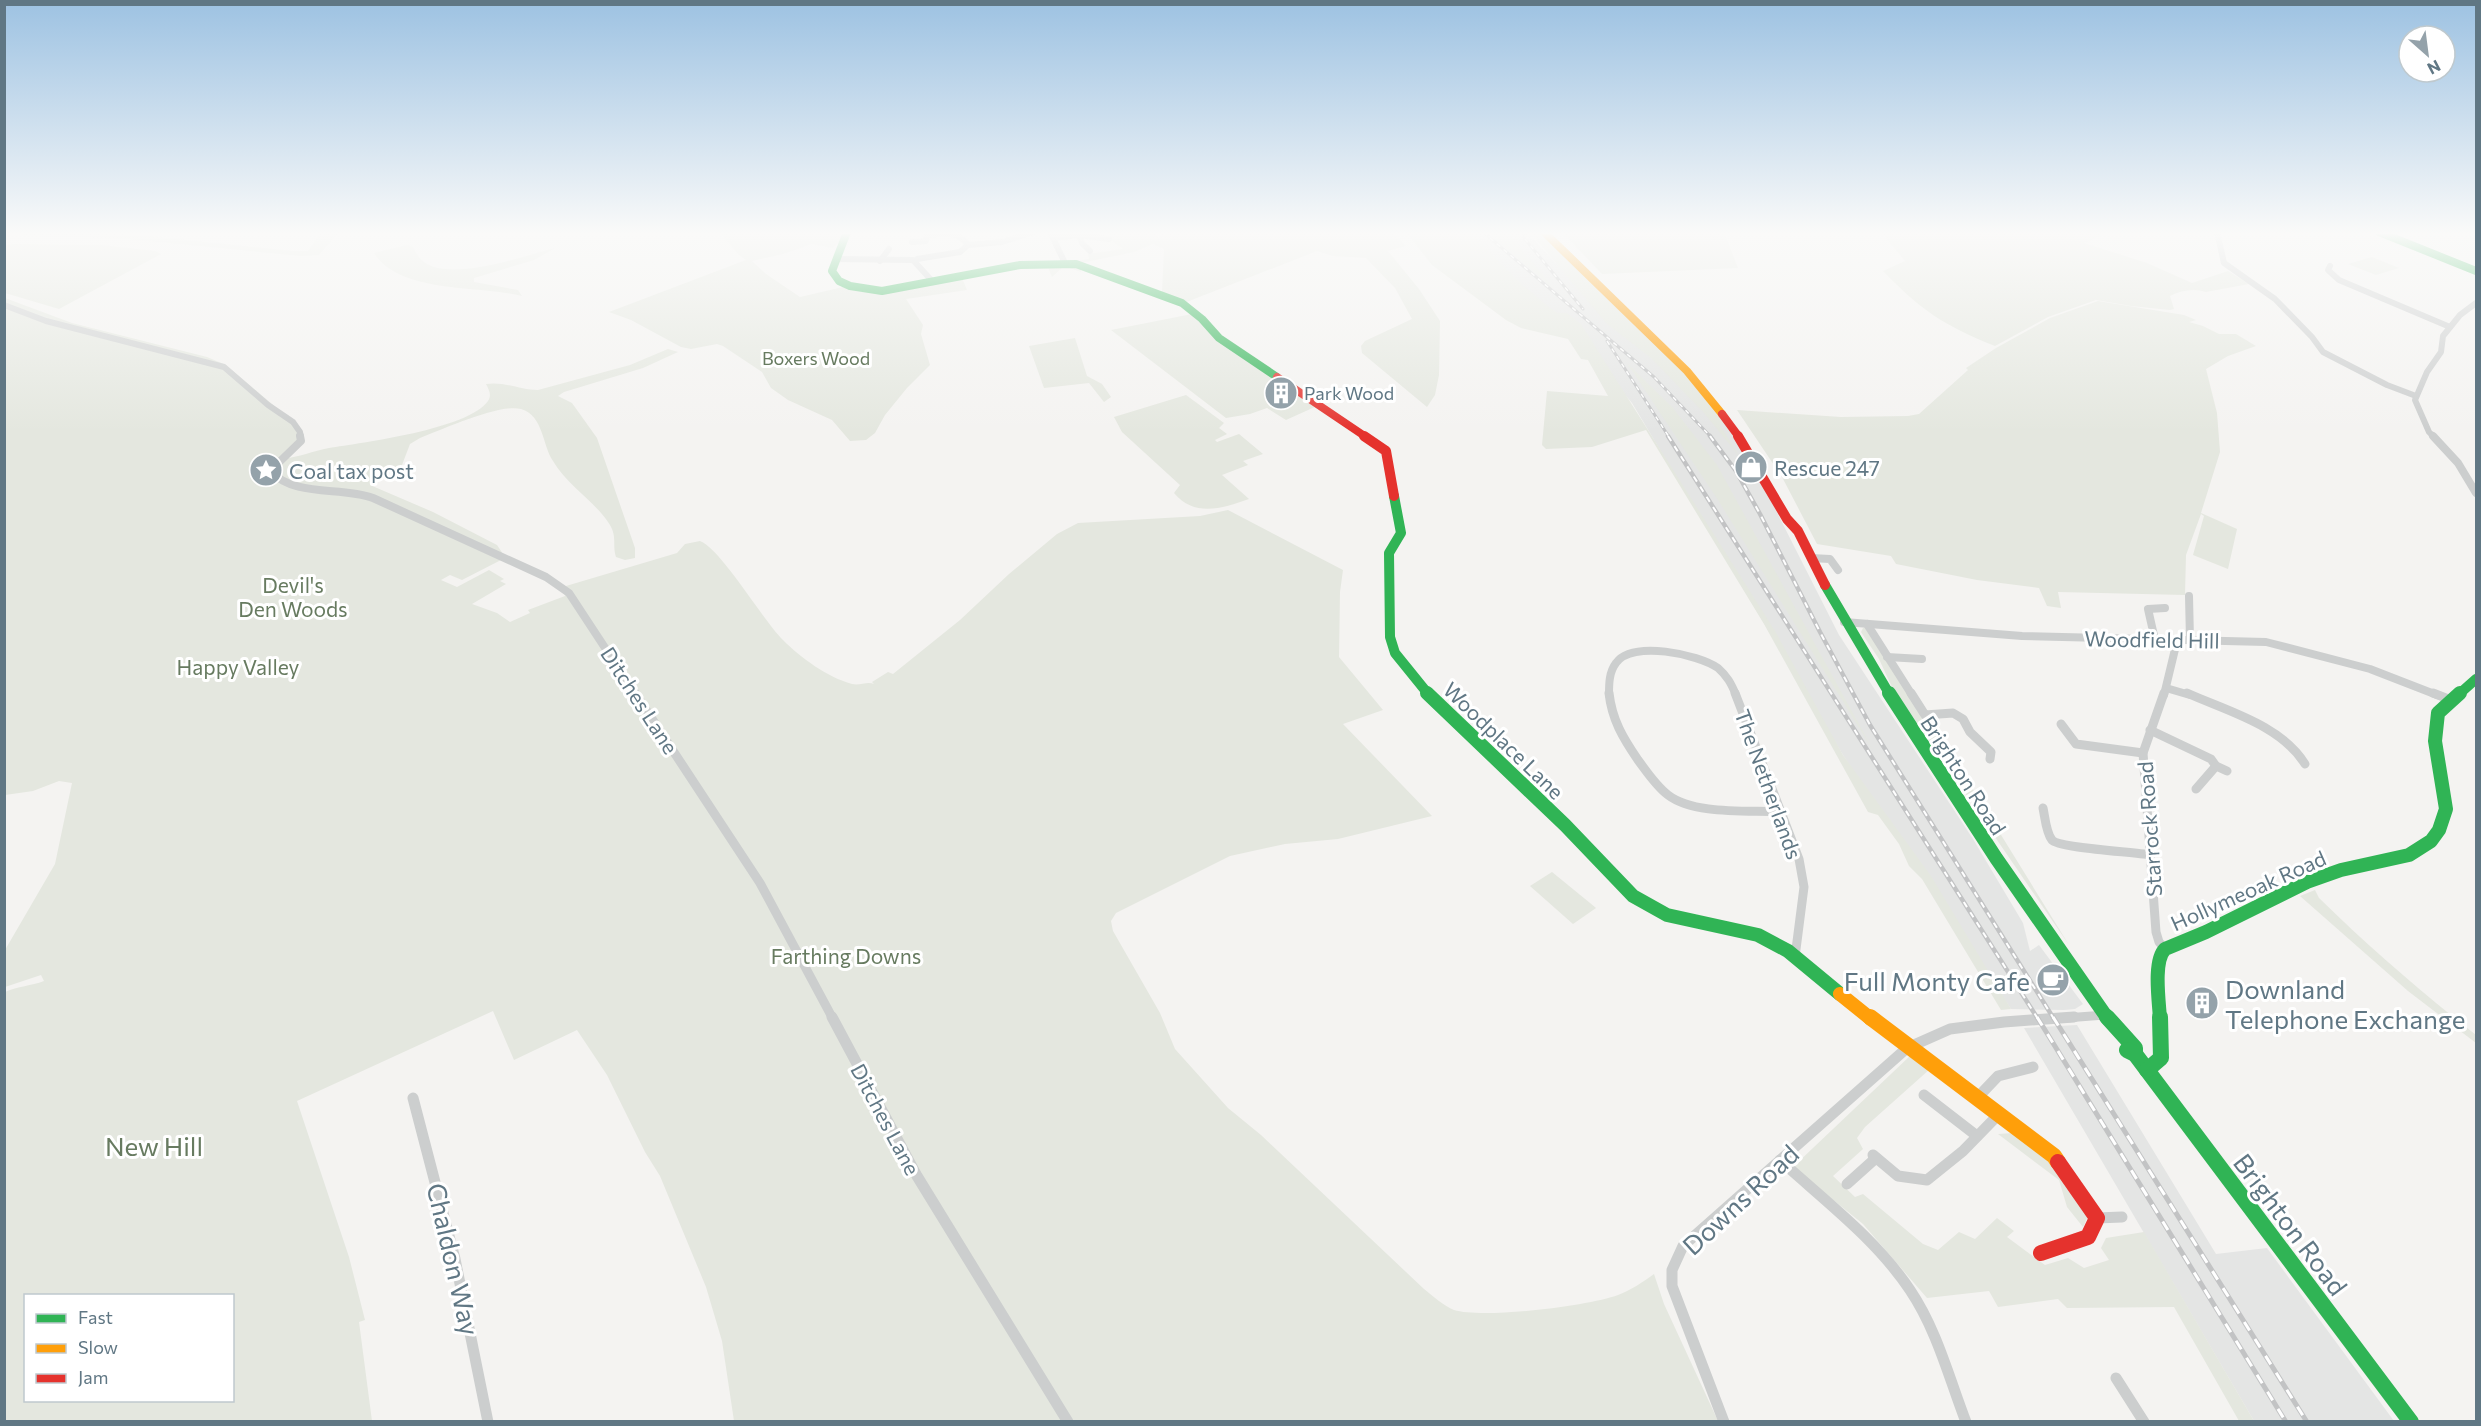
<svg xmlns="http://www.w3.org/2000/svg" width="2481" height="1426" font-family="Commissioner,sans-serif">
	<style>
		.built { fill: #e4e5e4 }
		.green { fill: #e4e7df; fill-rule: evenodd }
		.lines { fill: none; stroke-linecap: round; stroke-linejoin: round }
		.street-far3 { stroke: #cccece; stroke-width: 6 }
		.street-far2 { stroke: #cccece; stroke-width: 8 }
		.street-far1 { stroke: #cccece; stroke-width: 9 }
		.street { stroke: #cccece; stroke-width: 11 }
		.fast-far3 { stroke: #30b455; stroke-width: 8 }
		.fast-far2 { stroke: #30b455; stroke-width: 10 }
		.fast-far1 { stroke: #30b455; stroke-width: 14 }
		.fast { stroke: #30b455; stroke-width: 16 }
		.slow-far2 { stroke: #ff9f0a; stroke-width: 8 }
		.slow-far1 { stroke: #ff9f0a; stroke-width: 14 }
		.slow { stroke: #ff9f0a; stroke-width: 16 }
		.jam-far2 { stroke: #e5322d; stroke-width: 8 }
		.jam-far1 { stroke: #e5322d; stroke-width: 10 }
		.jam { stroke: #e5322d; stroke-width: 16 }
		.rail-far2-casing { stroke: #c2c3c4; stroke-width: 3 }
		.rail-far1-casing { stroke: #c2c3c4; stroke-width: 4.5 }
		.rail-casing { stroke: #c2c3c4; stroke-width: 5 }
		.rail-far2 { stroke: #fff; stroke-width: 1.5; stroke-dasharray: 4.5; stroke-linecap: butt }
		.rail-far1 { stroke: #fff; stroke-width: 2; stroke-dasharray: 6; stroke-linecap: butt }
		.rail { stroke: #fff; stroke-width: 3; stroke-dasharray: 10; stroke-linecap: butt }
		.labels { text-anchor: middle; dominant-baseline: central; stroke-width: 6; stroke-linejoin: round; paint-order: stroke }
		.far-park-label { font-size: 18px; fill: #677b60; stroke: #fff }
		.far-poi-label { font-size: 18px; fill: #607784; stroke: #fff; text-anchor: start }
		.poi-label { font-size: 21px; fill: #607784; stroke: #fff; text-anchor: start }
		.park-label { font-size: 21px; fill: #677b60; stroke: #fff }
		.street-label { font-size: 21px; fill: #607784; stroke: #fff }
		.near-poi-label { font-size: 26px; fill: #607784; stroke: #fff; text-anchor: end }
		.near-park-label { font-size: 26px; fill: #677b60; stroke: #fff }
		.near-street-label { font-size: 26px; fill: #607784; stroke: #fff }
	</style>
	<rect width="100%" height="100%" fill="#f4f3f1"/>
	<g class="built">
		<path d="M1455 232H1527L1611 322 1725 423 1761 481 1839 635 1973 839 2023 923 2030 951 2039 945 2083 1004 2075 1009 2064 1010 2011 1009 1843 755 1632 403 1569 328Z"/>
		<path d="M2077 1025 2216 1254 2267 1248 2394 1421H2254L2024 1028Z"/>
	</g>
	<g class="green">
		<path d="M31 232 139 235 293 251H308L321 232H339L319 255 301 256 118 238 16 236Z"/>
		<path d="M719 232H841L843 237 833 248 812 244 783 254 752 261 766 274 800 297 843 287 861 292 962 278 967 290 906 299 923 325 921 334 930 365 907 388 885 415 875 433 866 440 850 441 832 420 788 400 771 388 762 372 723 346 717 344 691 349 681 347 631 320 609 312 746 260 739 255Z"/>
		<path d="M1119 232H1151L1158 237 1167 232H1393L1406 246 1388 251 1419 289 1440 321 1439 375 1435 395 1427 407 1362 353 1361 346 1365 341 1412 319 1395 288 1366 258 1333 256 1317 251 1184 303 1162 292 1164 249 1153 244 1134 252 1081 263V272L1064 266 1052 277 1047 265 1089 259 1088 254 1123 249 1109 238V234Z"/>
		<path d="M1406 232H1470L1516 279 1550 308 1558 313H1567L1581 324 1775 631 1843 755 1931 876 2011 1009 2001 1010 1922 879 1909 866 1899 844 1878 815 1868 812 1764 624 1646 430 1592 447 1546 449 1542 445 1547 391 1608 396 1588 360 1581 359 1568 339 1521 328 1506 320 1432 265Z"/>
		<path d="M1487 232H1507L1554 289Z"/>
		<path d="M1530 232H1539L1683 371 1725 423 1720 425 1739 456 1705 414 1651 358 1606 323Z"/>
		<path d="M1562 232H1724L1738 268 1602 274Z"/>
		<path d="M1881 232H2109L2084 243 2147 263 2192 283 2228 271 2249 284 2206 292C2195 288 2181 290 2170 296L2174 309 2170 310 2131 306 2096 300 2048 317 1995 346C1943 325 1922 311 1883 271L1905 261Z"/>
		<path d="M14 244 101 245 155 251 161 254 59 309 5 293V245Z"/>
		<path d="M407 245 413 247C417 255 420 260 427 264 456 280 524 256 555 248L534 260 474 278V282L518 290 522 296C479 285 400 294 374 253Z"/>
		<path d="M2372 257 2399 268 2376 275 2348 264Z"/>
		<path d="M5 298 72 323 207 357 226 365 293 422 301 441 283 459C299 457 313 451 329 448 361 443 469 429 488 401 492 395 489 390 486 384 504 381 520 390 538 390L630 365 668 349 678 352 643 368 564 392 558 396 572 403 597 438 635 548V558L625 560 616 557C612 544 618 536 608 522 593 500 567 485 553 461 542 445 544 416 521 409 501 403 441 430 420 438L410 444 402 465 370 485 433 512 497 545 505 557 450 537 501 560 462 580 450 575 441 580 457 587 489 570 504 579 500 581 506 584 472 604 497 613 510 622 530 613 528 610 565 596 563 587 566 586 677 553 685 544 700 541C721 549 762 619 783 640 801 658 827 677 852 684 860 686 867 681 874 684L872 682 888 672 893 674 960 620 1009 574 1057 534 1078 523 1200 516 1228 510 1343 570 1340 592 1339 657 1383 710 1343 724 1432 816 1338 839 1285 844 1230 856 1116 913 1111 921 1113 931 1160 1013 1175 1049 1228 1108 1261 1135 1424 1289C1433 1296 1444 1306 1454 1310 1483 1319 1589 1306 1618 1295 1631 1290 1643 1282 1654 1274L1664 1304 1718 1421H734L722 1341 706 1287 660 1176 645 1152 607 1075 577 1030 514 1060 493 1011 297 1101 349 1257 365 1320 359 1322 372 1421H5V992C18 986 31 986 44 981L41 975 5 987V950L55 864 72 783 59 781 33 791 5 795ZM26 1296H232V1400H26Z"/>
		<path d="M2098 301 2184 315 2196 320 2189 322 2203 326 2219 334H2236L2256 346 2228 356 2206 369 2217 413 2220 452 2201 513 2237 529 2228 569 2193 555 2204 516 2201 514 2186 555 2185 595 2058 592 2061 608 2047 606 2039 588 1977 580 1896 564 1891 556 1817 544 1782 477 1737 410 1841 417 1908 416 1919 414 1968 370 1966 368 1996 348 2050 318Z"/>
		<path d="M1192 314 1281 383 1268 388 1271 391 1269 393 1282 402 1300 395 1317 406 1286 420 1267 408 1250 414 1226 418 1111 330Z"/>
		<path d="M1075 338 1087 376 1102 384 1111 397 1104 402 1089 383 1044 388 1029 346Z"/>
		<path d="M1627 363 1673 408 1717 465 1873 750 1718 500Z"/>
		<path d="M1186 395 1224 423 1219 428 1227 434 1215 440 1217 442 1239 434 1263 454 1243 461 1248 465 1222 475 1249 499C1223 508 1195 518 1174 493L1180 485 1122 432 1114 417Z"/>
		<path d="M1863 628H1866L1959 767 2069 945 1891 685 1879 659 1861 632Z"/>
		<path d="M1552 872 1590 903 1596 908 1573 924 1530 886Z"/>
		<path d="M2315 890 2319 898C2369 947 2421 992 2476 1035V1043L2408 991 2300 896Z"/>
		<path d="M1911 1055 1930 1069 1865 1127 1857 1138 1863 1149 1833 1176 1855 1197 1863 1194 1923 1244 1938 1250 1959 1232 1975 1239 1997 1218 2014 1231 2007 1237 2045 1265 2068 1258 2084 1268 2109 1260 2101 1248 2106 1238 2144 1232 2254 1421H2239L2174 1307 2067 1308 2058 1299 1998 1307 1989 1291 1927 1298 1863 1224 1811 1182 1794 1166Z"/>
		<path d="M2013 1133 2062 1173 2072 1187 2070 1191 2089 1214 2083 1227 2067 1207 2059 1180 1998 1134Z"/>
	</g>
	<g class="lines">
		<g class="street-far3">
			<path d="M1050 232 1065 263"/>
			<path d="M2217 232 2224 263 2275 299 2312 337 2323 352 2387 385 2416 396"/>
			<path d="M1079 235 1082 243 1090 251"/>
			<path d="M1053 238 1079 235 1109 239"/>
			<path d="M912 242 926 241 927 235C943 234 958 230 968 245"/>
			<path d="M968 245 1002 242 1034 232"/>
			<path d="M836 259 913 260 933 282"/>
			<path d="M917 259 960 252 968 245"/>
			<path d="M880 261 889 249"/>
			<path d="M2330 266 2328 270 2339 280 2450 327"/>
			<path d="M4 305 46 321 224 367 268 405 293 422 300 432 301 437"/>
			<path d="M2434 437 2429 432 2415 400 2427 372 2441 352 2443 336 2460 315 2476 303"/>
		</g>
		<g class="street-far2">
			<path d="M300 436 301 441 270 471C296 498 340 486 373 498L546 577 569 593 636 695"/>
			<path d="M2433 436 2458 463 2476 493"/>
			<path d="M1811 558 1830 559 1838 570"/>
			<path d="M2189 596 2190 640"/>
			<path d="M1844 622 2022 636 2266 642 2370 669 2437 695"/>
			<path d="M1867 624 1912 695"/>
			<path d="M2155 640 2148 609 2165 608"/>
			<path d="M1887 657 1922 659"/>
			<path d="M2166 688 2190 695"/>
			<path d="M1609 695C1609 684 1609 672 1616 663 1632 640 1698 654 1718 668 1727 676 1731 683 1736 695"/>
			<path d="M2164 695 2177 641"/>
		</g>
		<g class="street-far1">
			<path d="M635 693 760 883 833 1019"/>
			<path d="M1609 693C1612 720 1623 738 1638 760 1647 772 1656 786 1668 795 1694 815 1749 810 1781 812"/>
			<path d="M1735 693 1781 812"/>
			<path d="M1911 693 1925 715 1953 713 1963 719 1970 732 1991 752 1990 759"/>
			<path d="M2164 693 2143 753 2156 932 2159 942 2165 949"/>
			<path d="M2187 693C2227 711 2281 725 2305 764"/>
			<path d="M2433 693 2451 700"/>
			<path d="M2061 724 2076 744 2143 753"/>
			<path d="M2150 730 2211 759 2216 766 2196 789"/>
			<path d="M2216 766 2227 771"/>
			<path d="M2043 808C2045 817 2046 833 2052 840 2058 848 2135 852 2150 855"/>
			<path d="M1781 812 1799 859 1804 887 1795 957"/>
			<path d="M2052 1019 2105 1015"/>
		</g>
		<g class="street">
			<path d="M832 1017 917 1176 1068 1422"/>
			<path d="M1924 1095 1977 1136"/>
			<path d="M1978 1097 1998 1076 2033 1067"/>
			<path d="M413 1098 455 1259 488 1422"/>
			<path d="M1873 1155 1898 1176 1927 1180 1963 1151 2000 1113"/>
			<path d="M1780 1160C1825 1201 1876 1239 1910 1290 1937 1330 1949 1378 1966 1422"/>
			<path d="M1847 1184 1876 1158"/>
			<path d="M2097 1218 2122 1217"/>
			<path d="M2116 1378 2144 1422"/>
			<path d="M1724 1422 1672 1286V1270L1683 1246 1907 1048 1950 1029 2004 1022 2074 1017"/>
		</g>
		<g class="fast-far3">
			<path d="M847 232 832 271 839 281 850 286 882 291 1020 265 1076 264 1182 303 1202 319 1219 338 1277 377"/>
			<path d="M2379 232 2476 271"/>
		</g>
		<g class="fast-far2">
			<path d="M1394 496 1401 533 1389 553 1390 637 1395 653 1429 695"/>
			<path d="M1825 585 1890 695"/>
			<path d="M2458 695 2476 679"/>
		</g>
		<g class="fast-far1">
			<path d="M1427 693 1565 825 1633 896 1667 915 1758 935 1788 951 1840 994"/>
			<path d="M1889 693 1996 858 2108 1019"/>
			<path d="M2160 1019C2159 1001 2153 961 2165 949L2206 932 2307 882 2341 870 2409 855 2431 841 2439 830 2446 809 2435 741 2438 713 2460 693"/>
		</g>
		<g class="fast">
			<path d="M2107 1017 2135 1048V1054"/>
			<path d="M2127 1050 2135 1054 2411 1422"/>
			<path d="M2147 1070 2161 1058 2160 1017"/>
		</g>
		<path class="slow-far2" d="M1544 232 1687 371 1722 414"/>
		<path class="slow-far1" d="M1840 994 1871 1019"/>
		<path class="slow" d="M1870 1017 2054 1156 2058 1162"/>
		<g class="jam-far2">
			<path d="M1277 377 1366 437"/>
			<path d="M1722 414 1739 437"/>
		</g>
		<g class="jam-far1">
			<path d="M1364 436 1386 451 1394 496"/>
			<path d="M1738 436 1787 519 1798 531 1825 585"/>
		</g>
		<path class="jam" d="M2041 1253 2088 1237 2097 1218 2058 1162"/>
		<g class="rail-far2-casing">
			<g id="rail-far2">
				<path d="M1483 232 1654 377 1711 437"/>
				<path d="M1519 232 1583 309"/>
				<path d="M1607 341 1669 437"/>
			</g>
		</g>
		<g class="rail-far1-casing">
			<g id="rail-far1">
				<path d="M1668 436 2038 1019"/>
				<path d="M1710 436 1736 471 1760 514 1820 632 1870 725 2054 1019"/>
			</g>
		</g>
		<g class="rail-casing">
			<g id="rail">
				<path d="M2037 1017 2286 1422"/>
				<path d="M2053 1017 2307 1422"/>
			</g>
		</g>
		<use href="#rail-far2" class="rail-far2"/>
		<use href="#rail-far1" class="rail-far1"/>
		<use href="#rail" class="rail"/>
	</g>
	<linearGradient id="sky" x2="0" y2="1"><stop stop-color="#9dc2e2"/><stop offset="0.54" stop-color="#fafaf9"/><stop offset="1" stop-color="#fafaf9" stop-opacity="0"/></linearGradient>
	<rect width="2481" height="432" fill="url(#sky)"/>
	<defs>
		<g id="building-disc" transform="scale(1.725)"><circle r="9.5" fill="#94a2aa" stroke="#fff"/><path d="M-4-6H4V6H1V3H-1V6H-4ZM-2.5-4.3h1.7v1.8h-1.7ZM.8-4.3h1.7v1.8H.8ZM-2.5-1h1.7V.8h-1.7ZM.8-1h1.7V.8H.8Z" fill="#fff"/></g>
		<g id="shop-disc" transform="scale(1.725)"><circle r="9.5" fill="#94a2aa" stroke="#fff"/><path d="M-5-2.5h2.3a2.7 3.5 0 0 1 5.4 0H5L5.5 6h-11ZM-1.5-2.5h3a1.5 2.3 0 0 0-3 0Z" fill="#fff"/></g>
		<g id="sight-disc" transform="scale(1.725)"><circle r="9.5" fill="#94a2aa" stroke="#fff"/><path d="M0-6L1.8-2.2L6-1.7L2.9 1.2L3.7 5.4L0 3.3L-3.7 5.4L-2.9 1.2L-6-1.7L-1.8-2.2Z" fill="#fff"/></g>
		<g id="cafe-disc" transform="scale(1.725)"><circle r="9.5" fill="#94a2aa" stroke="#fff"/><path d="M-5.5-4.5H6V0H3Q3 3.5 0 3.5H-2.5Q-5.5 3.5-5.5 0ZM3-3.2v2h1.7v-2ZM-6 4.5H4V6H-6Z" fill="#fff"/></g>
	</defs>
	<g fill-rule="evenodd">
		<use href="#building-disc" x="1281" y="393"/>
		<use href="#shop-disc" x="1751" y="467"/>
		<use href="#sight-disc" x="266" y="470"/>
		<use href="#cafe-disc" x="2053" y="980"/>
		<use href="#building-disc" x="2202" y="1003"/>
	</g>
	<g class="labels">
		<g class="far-park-label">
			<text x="816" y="358">Boxers Wood</text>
		</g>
		<g class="far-poi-label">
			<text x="1304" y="393">Park Wood</text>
		</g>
		<g class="poi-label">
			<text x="1774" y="467">Rescue 247</text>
			<text x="289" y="470">Coal tax post</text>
		</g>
		<g class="park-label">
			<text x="293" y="584">Devil's<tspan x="293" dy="24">Den Woods</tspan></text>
			<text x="238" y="666">Happy Valley</text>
			<text x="846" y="955">Farthing Downs</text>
		</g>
		<g class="street-label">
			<text transform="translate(2152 639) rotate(1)">Woodfield Hill</text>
			<text transform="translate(640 700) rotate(57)">Ditches Lane</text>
			<text transform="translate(1504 740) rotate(44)">Woodplace Lane</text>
			<text transform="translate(1964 775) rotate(57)">Brighton Road</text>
			<text transform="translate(1769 784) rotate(70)">The Netherlands</text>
			<text transform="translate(2149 829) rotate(-94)">Starrock Road</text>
			<text transform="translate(2248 890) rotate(-24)">Hollymeoak Road</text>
			<text transform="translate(886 1119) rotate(62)">Ditches Lane</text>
		</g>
		<g class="near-poi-label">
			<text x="2030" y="980">Full Monty Cafe</text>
			<text x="2225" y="988" text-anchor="start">Downland<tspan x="2225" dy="30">Telephone Exchange</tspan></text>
		</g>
		<g class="near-park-label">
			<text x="154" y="1145">New Hill</text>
		</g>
		<g class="near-street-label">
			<text transform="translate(1740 1199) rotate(-43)">Downs Road</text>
			<text transform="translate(2291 1224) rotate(53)">Brighton Road</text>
			<text transform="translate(454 1259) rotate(77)">Chaldon Way</text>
		</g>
	</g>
	<rect width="2481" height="1426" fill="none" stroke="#607784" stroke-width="12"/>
	<rect x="24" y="1294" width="210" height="108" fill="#ffffff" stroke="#bfc9ce" stroke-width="1.5"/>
	<rect x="36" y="1314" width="30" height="9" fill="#30b455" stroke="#bfc9ce" stroke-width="1.5"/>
	<text x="78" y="1324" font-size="18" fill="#607784">Fast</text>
	<rect x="36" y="1344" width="30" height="9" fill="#ff9f0a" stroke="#bfc9ce" stroke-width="1.5"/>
	<text x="78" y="1354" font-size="18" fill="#607784">Slow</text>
	<rect x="36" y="1374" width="30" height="9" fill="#e5322d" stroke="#bfc9ce" stroke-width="1.5"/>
	<text x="78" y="1384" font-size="18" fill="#607784">Jam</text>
	<g transform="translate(2427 54) rotate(152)"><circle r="28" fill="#ffffff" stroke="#bfc9ce" stroke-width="1.5"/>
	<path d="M0-4.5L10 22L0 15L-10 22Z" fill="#94a2aa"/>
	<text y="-9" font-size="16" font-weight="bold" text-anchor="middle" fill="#607784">N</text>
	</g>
</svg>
